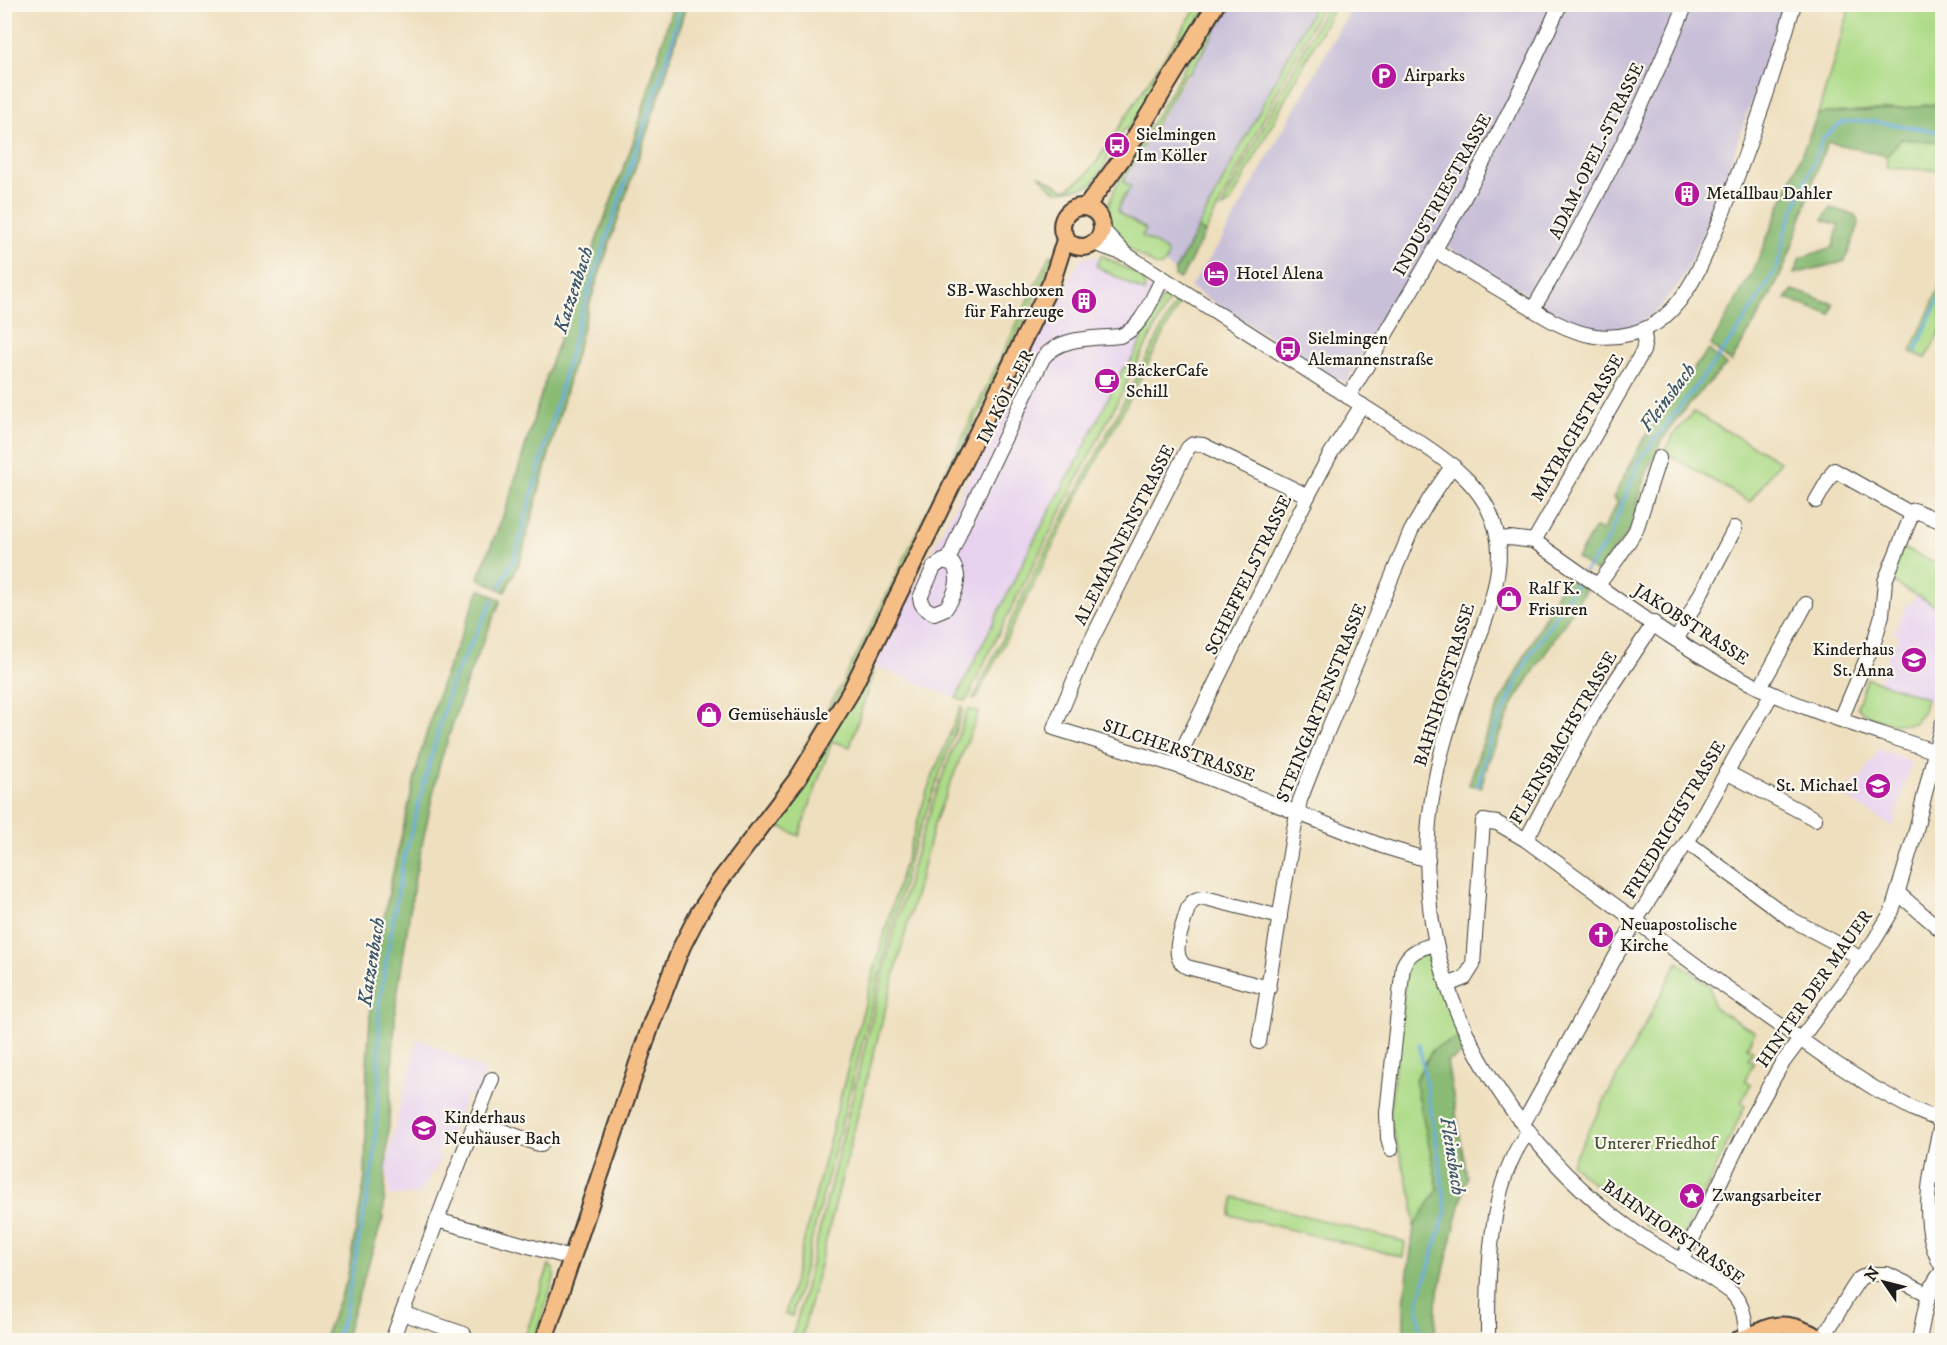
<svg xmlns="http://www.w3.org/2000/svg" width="1947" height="1345" font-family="'IM FELL DW Pica',serif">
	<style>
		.built { fill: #e7d2ef }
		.industrial { fill: #c8bfd8 }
		.green { fill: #addb88; stroke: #647c52; stroke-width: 1.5 }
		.forest { fill: #8abb74; stroke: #536c48; stroke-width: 1.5 }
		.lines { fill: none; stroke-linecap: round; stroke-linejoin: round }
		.stream { stroke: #6baddf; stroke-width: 3 }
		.minor-casing { stroke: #3c3934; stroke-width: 16 }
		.major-casing { stroke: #3c3934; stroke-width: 20 }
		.minor { stroke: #fff; stroke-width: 14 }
		.major { stroke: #f6be87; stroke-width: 16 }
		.labels { text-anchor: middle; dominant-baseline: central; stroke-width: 4.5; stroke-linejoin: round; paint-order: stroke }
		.poi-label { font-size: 18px; fill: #1c1c1c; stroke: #fbf7ec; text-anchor: start }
		.street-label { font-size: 18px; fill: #1c1c1c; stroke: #fbf7ec }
		.park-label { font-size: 18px; fill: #48553c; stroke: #fbf7ec }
		.water-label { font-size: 20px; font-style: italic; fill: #3c566a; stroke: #fbf7ec }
	</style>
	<rect width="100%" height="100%" fill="#fbf7ec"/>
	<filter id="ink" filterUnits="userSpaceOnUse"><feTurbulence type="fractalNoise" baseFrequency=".0167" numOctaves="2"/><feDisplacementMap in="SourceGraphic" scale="12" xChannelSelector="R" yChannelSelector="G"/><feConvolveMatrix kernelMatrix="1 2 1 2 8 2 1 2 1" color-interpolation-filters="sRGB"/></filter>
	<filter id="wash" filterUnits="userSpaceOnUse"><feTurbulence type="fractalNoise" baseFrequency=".008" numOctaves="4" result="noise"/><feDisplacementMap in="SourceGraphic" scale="24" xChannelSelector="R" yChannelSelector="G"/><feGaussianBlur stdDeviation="1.35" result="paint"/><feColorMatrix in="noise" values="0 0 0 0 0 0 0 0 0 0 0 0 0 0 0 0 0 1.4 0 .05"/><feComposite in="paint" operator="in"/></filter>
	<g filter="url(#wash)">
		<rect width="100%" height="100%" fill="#eedfbe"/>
		<g class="built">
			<path d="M1093 256 1103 258 1166 300 965 702 875 666 1055 304 1081 259Z"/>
			<path d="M1916 595 1942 610V683L1936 702 1878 682 1893 643H1896L1899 636 1893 633 1908 602 1911 604Z"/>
			<path d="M1880 749 1911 762 1893 827 1845 797 1857 778 1860 779Z"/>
			<path d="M418 1038 486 1072 476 1098 467 1095 447 1144 442 1142 437 1154 441 1156 434 1173 431 1172 421 1195H390L387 1169 391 1142Z"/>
		</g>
		<g class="industrial">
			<path d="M1228 5H1315L1175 271 1165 264 1162 266 1140 251 1114 203 1124 182Z"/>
			<path d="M1353 5H1784L1725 179 1703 234 1681 281 1659 309 1637 326 1604 332 1579 326 1433 238 1346 383 1336 379 1190 287 1221 241Z"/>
		</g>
		<g class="green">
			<path d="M1198 5H1208L1160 83 1128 129 1126 128C1114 140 1110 155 1102 170 1099 175 1095 180 1091 185 1083 187 1064 192 1057 191 1051 189 1043 179 1039 175L1065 190 1084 177 1096 163Z"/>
			<path d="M1221 5H1234L1218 26 1190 73 1185 74 1124 179V182L1131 187 1121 201 1118 211 1122 215 1146 229 1142 236 1166 250C1169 256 1167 262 1162 266H1156C1139 254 1104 238 1107 213 1108 201 1115 189 1120 178Z"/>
			<path d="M1315 5H1322L1205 233 1198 228Z"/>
			<path d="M1327 5H1335L1230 204 1221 209Z"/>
			<path d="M1847 5H1942V103L1905 108 1818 114 1848 14Z"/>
			<path d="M1901 139 1942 142V170L1886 168 1887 156Z"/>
			<path d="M1050 255 1054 256 1035 297 851 676 809 748 802 751 837 693 877 615Z"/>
			<path d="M1101 255 1140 276 1145 284 1144 292 1096 266Z"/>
			<path d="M1942 282V328L1926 358 1911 352Z"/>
			<path d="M1165 296 1171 297 995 640 967 700 964 701 956 698 1034 540 1081 454 1123 368 1129 365 1162 299Z"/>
			<path d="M1177 300 1180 303 1076 500 976 699H973L1033 575Z"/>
			<path d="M1693 412 1780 461 1750 502 1664 452 1674 434Z"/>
			<path d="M1902 548 1942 565V609L1890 581Z"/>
			<path d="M866 671 873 672 850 747 832 741 799 836 773 823Z"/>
			<path d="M1867 678 1926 698 1923 711 1914 723C1893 726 1872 721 1857 707Z"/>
			<path d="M961 706 963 709 910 857 792 1316 785 1315 853 1048 897 888 927 791Z"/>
			<path d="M968 709 979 712 934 824 861 1102 801 1340H792L889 950 916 853 937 791Z"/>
			<path d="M1421 955 1428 956 1432 959 1460 1037 1433 1049 1415 1080 1439 1189 1414 1227 1413 1200 1389 1118 1407 963Z"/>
			<path d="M1678 962 1710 986 1713 1007 1755 1032 1747 1047 1753 1051 1748 1059 1754 1062 1745 1080 1751 1084 1741 1103 1745 1106 1681 1241 1644 1225 1647 1215 1621 1202 1618 1206 1571 1164Z"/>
			<path d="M1234 1197 1405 1242 1403 1257 1230 1215Z"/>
			<path d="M549 1265 554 1270V1278L535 1340H524Z"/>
		</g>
		<g class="forest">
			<path d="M673 5H686L663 84 589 305 520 561 505 592 478 578 507 506 552 359 633 143Z"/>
			<path d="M1942 103V142L1901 139 1887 156 1828 142C1812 178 1804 215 1790 252 1776 291 1752 326 1731 362L1711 345 1755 267 1818 114 1905 108Z"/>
			<path d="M1830 208 1855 215 1859 224 1845 261 1794 274 1800 258 1833 247 1839 225 1823 220Z"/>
			<path d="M1198 228 1205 233 1182 277 1179 279 1175 276V271Z"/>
			<path d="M1793 290 1834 304 1831 315 1786 299Z"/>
			<path d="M1709 350 1726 365 1700 392 1676 420 1662 440 1646 474 1630 530 1597 572 1577 558 1595 528 1602 531 1618 502 1613 498 1638 449 1666 402Z"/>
			<path d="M1566 576 1586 589 1514 702 1489 760 1481 787 1469 785 1482 744 1498 707Z"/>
			<path d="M480 589 501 600 468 677 439 766 415 877 396 1004 383 1218 344 1340H323L347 1280 365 1178 367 1064 373 974 392 877 421 752 442 682Z"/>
			<path d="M1460 1037 1466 1052 1447 1062 1467 1177 1436 1303 1435 1340H1404V1303L1414 1227 1438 1189 1415 1080 1433 1049Z"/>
		</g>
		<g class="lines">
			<g class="stream">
				<path d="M1916 351 1931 315 1942 294"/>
				<path d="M1585 571 1608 540 1640 459 1738 331 1778 266 1785 231 1823 138 1843 122 1869 121 1942 132"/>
				<path d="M500 586 515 557 579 320 672 43 680 4"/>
				<path d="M1478 786 1490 740 1528 659 1579 579"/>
				<path d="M1419 1044 1436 1139 1446 1211 1418 1302 1420 1340"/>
				<path d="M335 1340 345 1313 374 1160 379 1083V1004L403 862 451 683 493 600"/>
			</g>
		</g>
	</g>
	<g filter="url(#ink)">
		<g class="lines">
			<g class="minor-casing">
				<g id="minor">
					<path d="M1102 229 1123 251"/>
					<path d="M1093 243 1127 255 1416 440C1453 464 1491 492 1498 540 1504 580 1481 630 1468 668 1455 706 1442 743 1435 782 1418 866 1429 954 1466 1032 1504 1111 1561 1179 1632 1230 1664 1253 1701 1269 1732 1293 1745 1307 1746 1322 1745 1340"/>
					<path d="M1435 250C1463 268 1492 285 1521 302 1543 316 1568 332 1595 336 1618 339 1645 333 1663 318 1692 294 1706 253 1720 220 1749 149 1773 78 1794 4"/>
					<path d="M1533 309C1591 212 1642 110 1686 4"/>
					<path d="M1348 397C1425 270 1500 141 1560 4"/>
					<path d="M1308 496 1203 445 1193 444 1188 448 1088 647 1054 728 1178 766 1382 846 1428 860"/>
					<path d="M1816 501 1834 470 1912 514"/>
					<path d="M1912 514 1914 510 1942 522"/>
					<path d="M1498 539 1510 538 1534 541C1604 588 1671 643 1746 681 1808 713 1877 731 1942 754"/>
					<path d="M1534 541 1643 351 1645 340 1643 330"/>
					<path d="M943 561 953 564C962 579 955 595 946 608L934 613C927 610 921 607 920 598L934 567Z"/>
					<path d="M948 561 961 529 1043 358C1061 336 1093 339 1120 336 1144 327 1151 298 1163 278"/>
					<path d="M1598 585 1620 555 1636 530 1659 458"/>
					<path d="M1677 639 1735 528"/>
					<path d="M1760 688 1806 604"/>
					<path d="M1841 719 1875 639 1882 615 1885 581 1912 514"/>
					<path d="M1178 766 1185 744 1308 496 1331 453 1362 405"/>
					<path d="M1726 772 1815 819"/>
					<path d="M1526 840 1593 715 1654 623"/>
					<path d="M1687 842 1789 918 1840 945 1860 959"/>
					<path d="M1898 893 1942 931"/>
					<path d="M1447 985 1465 978 1473 965 1483 821 1497 823 1526 840 1720 983 1827 1058 1874 1088 1913 1109 1942 1121"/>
					<path d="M1269 988 1187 967C1168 957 1183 927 1187 911 1190 902 1195 898 1205 898L1280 917"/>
					<path d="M1259 1042 1294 829 1300 800 1318 754 1411 531 1429 500 1453 465"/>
					<path d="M476 1121 541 1145"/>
					<path d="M1942 1121C1931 1166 1917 1224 1942 1267"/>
					<path d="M1523 1124 1636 920 1694 831 1739 750 1772 694"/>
					<path d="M1391 1149 1388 1138 1387 1113 1403 966C1409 951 1421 948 1435 944"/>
					<path d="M437 1220 571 1258"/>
					<path d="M1681 1262 1752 1117 1781 1065 1874 941 1892 911 1915 834 1942 724"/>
					<path d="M402 1313 464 1334"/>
					<path d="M392 1340 447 1194 492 1079"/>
					<path d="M1488 1340C1488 1277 1487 1183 1529 1131"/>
					<path d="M1822 1340 1851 1291 1859 1279 1868 1274H1887L1930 1295"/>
					<path d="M1919 1340C1924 1319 1926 1288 1942 1272"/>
				</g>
			</g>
			<g class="major-casing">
				<g id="major">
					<path d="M1086 207 1123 157 1216 4"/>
					<circle cx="1082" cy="227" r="20"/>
					<path d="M544 1340 652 1022 682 946 699 913 719 882 798 778 850 693 1052 281 1066 237"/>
					<path d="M1738 1340C1748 1338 1756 1333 1765 1329 1786 1320 1805 1330 1824 1340"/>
				</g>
			</g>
			<use href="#minor" class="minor"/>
			<use href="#major" class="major"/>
		</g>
	</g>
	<defs>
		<g id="parking-disc" transform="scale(1.35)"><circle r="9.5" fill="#b5179e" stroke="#fbf7ec"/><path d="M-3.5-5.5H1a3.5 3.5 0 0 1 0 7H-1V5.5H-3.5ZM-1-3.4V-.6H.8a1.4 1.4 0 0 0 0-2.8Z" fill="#fff"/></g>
		<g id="bus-disc" transform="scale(1.35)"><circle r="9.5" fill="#b5179e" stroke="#fbf7ec"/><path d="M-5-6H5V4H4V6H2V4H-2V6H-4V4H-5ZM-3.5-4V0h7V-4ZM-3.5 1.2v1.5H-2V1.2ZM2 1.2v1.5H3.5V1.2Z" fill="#fff"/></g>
		<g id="building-disc" transform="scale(1.35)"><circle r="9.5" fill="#b5179e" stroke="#fbf7ec"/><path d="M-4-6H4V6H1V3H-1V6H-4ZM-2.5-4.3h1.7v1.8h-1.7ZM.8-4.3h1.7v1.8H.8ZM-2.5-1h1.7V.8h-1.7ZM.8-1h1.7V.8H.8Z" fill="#fff"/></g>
		<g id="hotel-disc" transform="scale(1.35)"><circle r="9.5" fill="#b5179e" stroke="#fbf7ec"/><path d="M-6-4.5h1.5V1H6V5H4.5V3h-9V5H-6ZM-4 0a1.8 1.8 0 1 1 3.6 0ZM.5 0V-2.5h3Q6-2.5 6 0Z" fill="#fff"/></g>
		<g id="cafe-disc" transform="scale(1.35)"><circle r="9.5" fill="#b5179e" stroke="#fbf7ec"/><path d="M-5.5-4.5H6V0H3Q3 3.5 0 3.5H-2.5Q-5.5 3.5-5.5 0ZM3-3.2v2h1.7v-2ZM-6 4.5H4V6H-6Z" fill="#fff"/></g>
		<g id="shop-disc" transform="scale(1.35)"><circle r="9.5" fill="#b5179e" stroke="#fbf7ec"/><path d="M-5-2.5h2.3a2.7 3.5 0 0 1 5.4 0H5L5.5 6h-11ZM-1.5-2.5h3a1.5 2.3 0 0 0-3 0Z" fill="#fff"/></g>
		<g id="school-disc" transform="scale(1.35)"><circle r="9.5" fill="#b5179e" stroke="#fbf7ec"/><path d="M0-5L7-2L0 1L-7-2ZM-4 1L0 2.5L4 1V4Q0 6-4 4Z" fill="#fff"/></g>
		<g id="church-disc" transform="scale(1.35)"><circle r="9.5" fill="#b5179e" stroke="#fbf7ec"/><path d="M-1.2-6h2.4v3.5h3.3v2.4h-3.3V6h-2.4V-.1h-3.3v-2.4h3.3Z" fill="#fff"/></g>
		<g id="sight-disc" transform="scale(1.35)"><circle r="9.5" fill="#b5179e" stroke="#fbf7ec"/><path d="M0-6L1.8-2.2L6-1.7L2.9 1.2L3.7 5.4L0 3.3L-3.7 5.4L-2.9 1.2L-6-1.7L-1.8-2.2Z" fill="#fff"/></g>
	</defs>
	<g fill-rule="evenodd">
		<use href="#parking-disc" x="1384" y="76"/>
		<use href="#bus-disc" x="1117" y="145"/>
		<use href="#building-disc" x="1687" y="194"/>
		<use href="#hotel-disc" x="1216" y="274"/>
		<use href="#building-disc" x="1084" y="301"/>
		<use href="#bus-disc" x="1288" y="349"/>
		<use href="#cafe-disc" x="1107" y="381"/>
		<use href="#shop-disc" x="1509" y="599"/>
		<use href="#school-disc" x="1914" y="660"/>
		<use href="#shop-disc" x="709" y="715"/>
		<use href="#school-disc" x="1878" y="786"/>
		<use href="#church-disc" x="1601" y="935"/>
		<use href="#school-disc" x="424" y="1128"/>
		<use href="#sight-disc" x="1692" y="1196"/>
	</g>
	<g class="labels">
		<g class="poi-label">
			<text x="1404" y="76">Airparks</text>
			<text x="1136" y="135">Sielmingen<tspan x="1136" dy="21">Im Köller</tspan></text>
			<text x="1706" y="194">Metallbau Dahler</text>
			<text x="1236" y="274">Hotel Alena</text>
			<text x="1064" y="291" text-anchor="end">SB-Waschboxen<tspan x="1064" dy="21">für Fahrzeuge</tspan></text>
			<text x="1308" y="339">Sielmingen<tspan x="1308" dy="21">Alemannenstraße</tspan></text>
			<text x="1126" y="371">BäckerCafe<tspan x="1126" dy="21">Schill</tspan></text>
			<text x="1528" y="589">Ralf K.<tspan x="1528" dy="21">Frisuren</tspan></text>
			<text x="1894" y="650" text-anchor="end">Kinderhaus<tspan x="1894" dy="21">St. Anna</tspan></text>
			<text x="728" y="715">Gemüsehäusle</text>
			<text x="1858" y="786" text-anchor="end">St. Michael</text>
			<text x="1620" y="925">Neuapostolische<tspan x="1620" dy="21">Kirche</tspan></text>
			<text x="444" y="1118">Kinderhaus<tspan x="444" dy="21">Neuhäuser Bach</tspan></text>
			<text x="1712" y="1196">Zwangsarbeiter</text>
		</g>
		<g class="street-label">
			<text transform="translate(1597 151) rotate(-64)">ADAM-OPEL-STRASSE</text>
			<text transform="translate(1443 195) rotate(-61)">INDUSTRIESTRASSE</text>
			<text transform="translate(1006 397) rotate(-63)">IM KÖLLER</text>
			<text transform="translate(1578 428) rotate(-60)">MAYBACHSTRASSE</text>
			<text transform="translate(1125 535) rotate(-63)">ALEMANNENSTRASSE</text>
			<text transform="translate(1249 575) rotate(-64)">SCHEFFELSTRASSE</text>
			<text transform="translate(1691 625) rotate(33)">JAKOBSTRASSE</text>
			<text transform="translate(1445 685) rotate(-73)">BAHNHOFSTRASSE</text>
			<text transform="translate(1322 703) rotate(-68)">STEINGARTENSTRASSE</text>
			<text transform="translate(1564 738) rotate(-60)">FLEINSBACHSTRASSE</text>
			<text transform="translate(1179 751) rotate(19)">SILCHERSTRASSE</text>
			<text transform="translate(1675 820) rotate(-59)">FRIEDRICHSTRASSE</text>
			<text transform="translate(1815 989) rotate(-55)">HINTER DER MAUER</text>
			<text transform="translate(1673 1233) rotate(35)">BAHNHOFSTRASSE</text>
		</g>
		<g class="park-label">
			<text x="1655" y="1144">Unterer Friedhof</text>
		</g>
		<g class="water-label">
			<text transform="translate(574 290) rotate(-72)">Katzenbach</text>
			<text transform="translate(1668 398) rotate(-53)">Fleinsbach</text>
			<text transform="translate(372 962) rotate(-81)">Katzenbach</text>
			<text transform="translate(1452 1156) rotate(81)">Fleinsbach</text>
		</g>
	</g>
	<rect width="1947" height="1345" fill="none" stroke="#fbf7ec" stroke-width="24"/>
	<g transform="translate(1884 1282) rotate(305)" stroke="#fbf7ec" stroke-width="4.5" paint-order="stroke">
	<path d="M0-4.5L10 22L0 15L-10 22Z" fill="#1c1c1c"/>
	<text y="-9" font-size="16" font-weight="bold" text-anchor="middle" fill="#1c1c1c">N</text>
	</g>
</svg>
